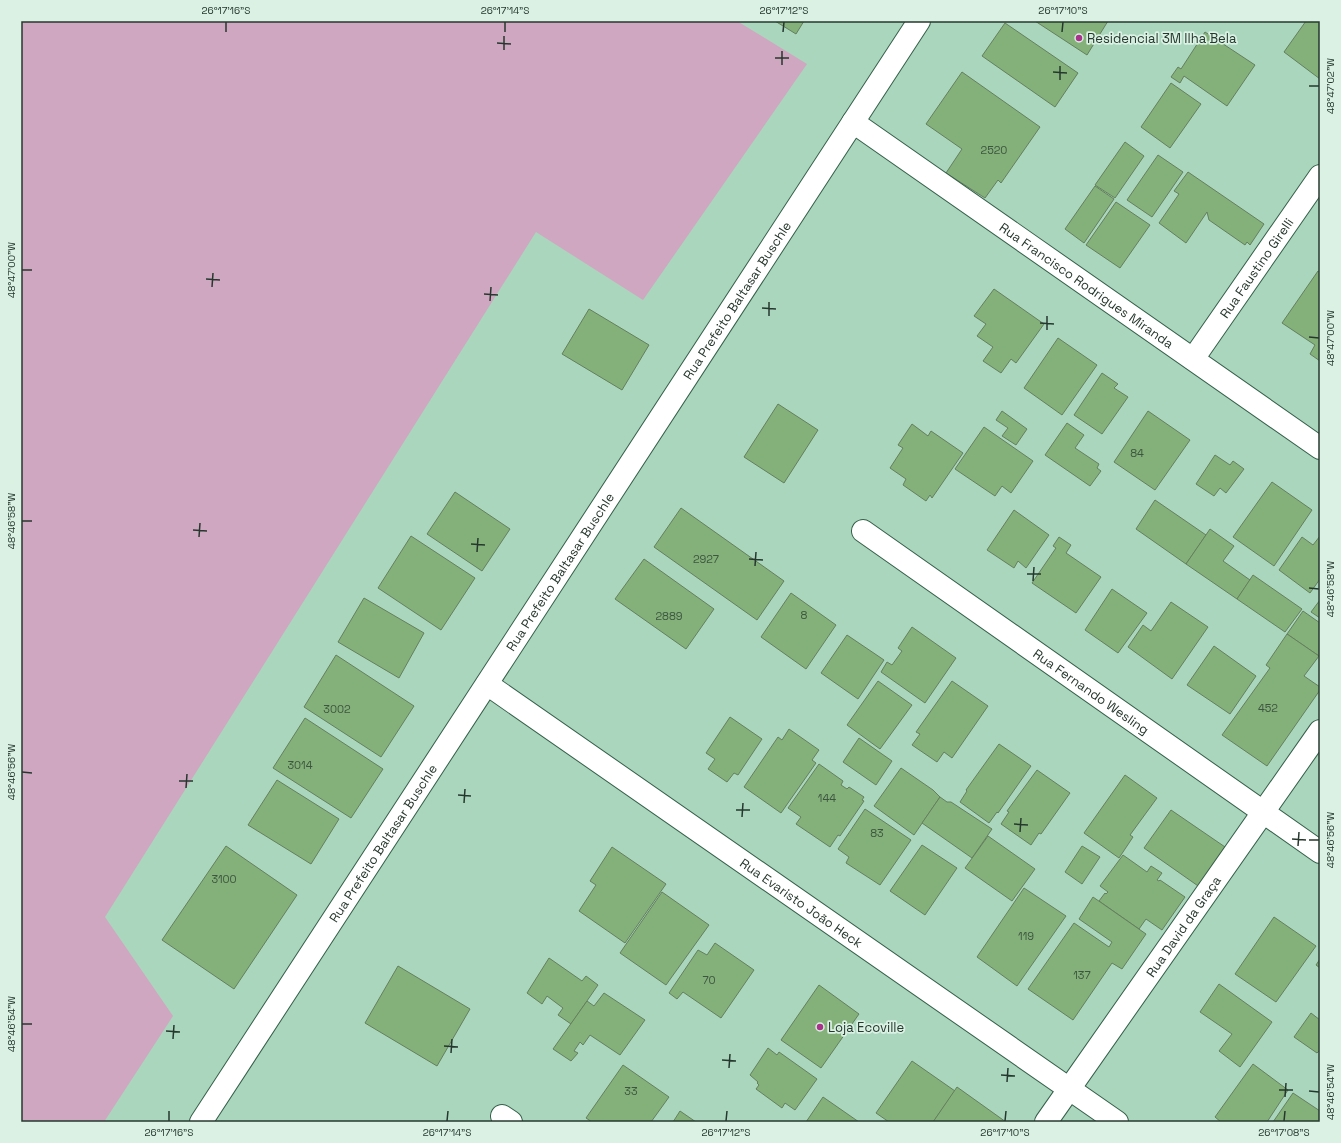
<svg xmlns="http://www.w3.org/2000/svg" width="1341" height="1143" font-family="'Space Grotesk',sans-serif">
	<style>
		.green { fill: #d0a7c1 }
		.building { fill: #84b17a; stroke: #647f5e }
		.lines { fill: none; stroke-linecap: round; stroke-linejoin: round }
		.minor-casing { stroke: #355f49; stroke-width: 24 }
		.tertiary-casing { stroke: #355f49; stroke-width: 24 }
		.secondary-casing { stroke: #355f49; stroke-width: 24 }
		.minor { stroke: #fff; stroke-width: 22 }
		.tertiary { stroke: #fff; stroke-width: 22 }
		.secondary { stroke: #fff; stroke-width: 22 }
		.ticks { fill: none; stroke: #26382e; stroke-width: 1.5 }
		.poi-dot { fill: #a9338b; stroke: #daf1e4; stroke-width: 1.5 }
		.labels { text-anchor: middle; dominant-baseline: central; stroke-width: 3.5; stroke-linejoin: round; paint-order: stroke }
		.number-label { font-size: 11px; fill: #3e5641 }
		.poi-label { font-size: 13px; fill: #26382e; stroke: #daf1e4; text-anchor: start }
		.street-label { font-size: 13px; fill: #26382e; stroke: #daf1e4 }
		.neatline { fill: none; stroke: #26382e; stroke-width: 1.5 }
		.ticks-label { font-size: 10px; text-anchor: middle; fill: #26382e }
	</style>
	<rect width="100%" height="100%" fill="#a9d6bc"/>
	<path class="green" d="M21 21H737L807 64 643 300 536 232 105 917 173 1016 104 1122H21Z"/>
	<g class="building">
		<path d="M775 21H804L796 34Z"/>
		<path d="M1035 21H1108L1087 55Z"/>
		<path d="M1306 21H1320V79L1284 52Z"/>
		<path d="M1005 23 1078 73 1055 107 982 56Z"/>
		<path d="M1205 32 1255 65 1227 106 1184 76 1180 83 1171 77 1178 67 1181 69Z"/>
		<path d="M962 72 1040 127 1001 183 998 180 985 198 946 173 962 149 926 124Z"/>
		<path d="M1171 83 1201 104 1170 148 1141 127Z"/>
		<path d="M1125 142 1144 156 1115 198 1095 185Z"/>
		<path d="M1158 155 1183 172 1152 217 1127 200Z"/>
		<path d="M1188 172 1264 224 1250 245 1247 242 1245 245 1209 220 1207 212 1186 243 1159 223 1179 194 1174 191Z"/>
		<path d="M1095 186 1114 199 1084 243 1065 229Z"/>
		<path d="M1116 202 1150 225 1120 268 1086 245Z"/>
		<path d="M1318 271 1320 272V361L1310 354 1315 345 1282 323Z"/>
		<path d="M994 289 1044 324 1016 363 1011 359 1001 373 983 361 993 347 977 336 986 324 974 316Z"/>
		<path d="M589 309 649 345 622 390 562 354Z"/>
		<path d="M1058 338 1097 365 1062 415 1024 388Z"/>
		<path d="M1102 373 1118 384 1114 388 1128 397 1102 434 1074 415Z"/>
		<path d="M778 404 818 430 784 483 744 457Z"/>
		<path d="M1002 411 1027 429 1016 445 1002 436 1008 428 996 420Z"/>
		<path d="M1148 411 1190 440 1155 490 1114 462Z"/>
		<path d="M1067 423 1084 435 1075 448 1099 464 1097 468 1101 471 1090 486 1045 455Z"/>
		<path d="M912 424 928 436 931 431 963 453 932 498 930 495 926 501 903 485 906 479 890 468 903 448 898 445Z"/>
		<path d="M984 427 1033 461 1011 493 1002 486 995 496 955 469Z"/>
		<path d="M1215 455 1230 465 1233 461 1244 469 1226 493 1220 488 1214 496 1196 484Z"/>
		<path d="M1272 482 1312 510 1274 566 1233 537Z"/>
		<path d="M455 492 510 529 482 571 427 534Z"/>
		<path d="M1155 500 1206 535 1186 564 1136 529Z"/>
		<path d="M681 508 784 581 757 620 654 547Z"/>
		<path d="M1014 510 1049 535 1026 568 1018 561 1014 568 987 550Z"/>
		<path d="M1210 529 1234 546 1223 561 1250 580 1237 599 1186 564Z"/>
		<path d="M411 536 475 578 441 630 378 588Z"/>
		<path d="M1320 536V579L1310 593 1279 570 1302 537 1313 545Z"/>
		<path d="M1059 537 1071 545 1066 553 1101 577 1076 613 1032 583 1056 548 1053 546Z"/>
		<path d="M644 559 714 609 686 649 615 599Z"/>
		<path d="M1253 575 1302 609 1285 632 1237 599Z"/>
		<path d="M1112 589 1147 613 1118 653 1085 630Z"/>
		<path d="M791 593 836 625 806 669 761 637Z"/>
		<path d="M364 598 424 633 399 678 338 642Z"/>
		<path d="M1320 600V618L1311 612Z"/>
		<path d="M1171 602 1208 627 1172 679 1128 647 1143 625 1151 631Z"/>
		<path d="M1303 611 1320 623V654L1319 656 1287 634Z"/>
		<path d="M912 627 956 658 925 703 881 672 887 662 892 665 902 651 898 648Z"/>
		<path d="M1287 634 1319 656 1304 676 1320 687V690L1267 766 1222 735 1270 668 1266 665Z"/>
		<path d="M847 635 884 660 858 699 821 673Z"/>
		<path d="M1214 646 1256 676 1230 714 1187 685Z"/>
		<path d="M336 655 414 706 381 757 304 707Z"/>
		<path d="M878 681 912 705 880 749 847 725Z"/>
		<path d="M952 681 988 706 952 758 944 752 937 762 912 745 920 734 916 732Z"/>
		<path d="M730 717 762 739 738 775 734 773 727 782 708 769 715 759 706 753Z"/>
		<path d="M305 718 383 769 351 818 273 768Z"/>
		<path d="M789 729 819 750 812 760 816 763 781 813 744 787 778 737 782 740Z"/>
		<path d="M859 738 892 761 876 785 843 762Z"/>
		<path d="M999 744 1031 766 998 813 997 812 989 823 960 802 967 791 966 790Z"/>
		<path d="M819 764 843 781 841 785 847 789 849 787 864 797 862 800 864 801 840 836 838 835 830 847 796 824 801 817 788 808Z"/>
		<path d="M901 768 933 790 940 797 914 835 874 806Z"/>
		<path d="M1037 770 1070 793 1041 834 1039 833 1031 845 1001 824 1009 812 1007 811Z"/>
		<path d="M1125 775 1157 798 1130 835 1133 837 1119 858 1084 833Z"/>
		<path d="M277 780 339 819 311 864 248 825Z"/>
		<path d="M940 797 947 802H951L992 829 972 858 922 823Z"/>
		<path d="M865 809 911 840 880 885 846 863 849 857 838 849Z"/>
		<path d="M1171 810 1228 849 1201 888 1144 848Z"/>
		<path d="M988 836 1035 869 1012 901 965 868Z"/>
		<path d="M922 845 957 868 925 915 890 891Z"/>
		<path d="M226 846 297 895 234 989 162 940Z"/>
		<path d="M1082 846 1100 857 1082 884 1065 872Z"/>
		<path d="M612 847 666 884 625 943 579 911 596 885 590 881Z"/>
		<path d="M1123 855 1147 872 1151 866 1162 873 1157 880 1159 881 1160 880 1185 897 1162 930 1146 919 1139 929 1099 901 1105 893 1106 894 1108 892 1100 886Z"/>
		<path d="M1024 888 1066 916 1017 986 977 957Z"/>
		<path d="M662 892 709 925 666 985 620 953Z"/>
		<path d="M1093 897 1146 934 1122 969 1112 963 1073 1020 1028 989 1074 923 1109 947 1112 942 1079 919Z"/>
		<path d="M1274 917 1316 946 1276 1002 1235 974Z"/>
		<path d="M715 943 754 970 721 1018 683 992 677 999 669 993 698 950 707 955Z"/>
		<path d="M549 958 582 981 586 976 598 985 571 1024 558 1015 563 1008 547 996 542 1004 527 993Z"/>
		<path d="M1320 959V968L1316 965Z"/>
		<path d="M398 966 470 1009 437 1066 365 1023Z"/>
		<path d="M1219 984 1272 1022 1240 1067 1219 1051 1232 1034 1200 1012Z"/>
		<path d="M819 985 859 1014 821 1068 781 1040Z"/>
		<path d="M604 993 645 1020 620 1055 590 1035 583 1045 580 1042 574 1051 578 1053 571 1061 553 1049 587 1001 594 1006Z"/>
		<path d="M1311 1013 1320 1020V1050L1317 1053 1294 1037Z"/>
		<path d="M768 1048 777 1055 779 1052 817 1079 795 1110 785 1103 782 1108 756 1089 759 1085 757 1083 758 1082 750 1075Z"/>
		<path d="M912 1061 955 1091 933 1122H889L876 1113Z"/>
		<path d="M1253 1064 1288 1090 1267 1122H1221L1215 1117Z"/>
		<path d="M623 1065 669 1097 651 1122H592L586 1118Z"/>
		<path d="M957 1087 1006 1122H933Z"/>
		<path d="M1293 1093 1320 1111V1122H1273Z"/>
		<path d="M823 1097 859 1122H806Z"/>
		<path d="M680 1111 696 1122H673Z"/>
	</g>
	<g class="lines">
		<g class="minor-casing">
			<g id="minor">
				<path id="s1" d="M1193 359 1320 176"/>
				<path id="s2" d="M863 531 1320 852"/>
				<path d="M502 1116 511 1122"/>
				<path id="s3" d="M1046 1122 1320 731"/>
			</g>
		</g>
		<g class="tertiary-casing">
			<g id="tertiary">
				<path id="s4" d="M853 122 1320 448"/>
				<path id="s5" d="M487 684 1117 1122"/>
			</g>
		</g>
		<g class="secondary-casing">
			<g id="secondary">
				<path id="s6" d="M201 1122 919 21"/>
			</g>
		</g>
		<use href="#minor" class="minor"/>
		<use href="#tertiary" class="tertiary"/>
		<use href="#secondary" class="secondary"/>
	</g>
	<path class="ticks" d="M226 32V22M505 32V22M783 32 784 22M1062 32 1063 22M497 43 511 44M504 50V36M775 58H789M782 65V51M1053 72 1067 73M1060 80V66M1309 86H1319M22 270H32M206 279 220 280M212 287 213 273M484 294 498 295M490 301 491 287M762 308 776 309M769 316V302M1040 323 1054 324M1047 330V316M1309 337 1319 338M22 521H32M193 530 207 531M199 537 200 523M471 544 485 545M477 552 478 538M749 559 763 560M755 566 756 552M1027 574H1041M1033 581 1034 567M1309 588 1319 589M22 772 32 773M179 781H193M186 788 187 774M458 795 471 796M464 803 465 789M736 810H750M742 817 743 803M1014 824 1028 825M1020 832 1021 818M1292 839 1306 840M1309 840H1319M1298 846 1299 832M22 1024H32M166 1031 180 1032M173 1039 174 1025M444 1046 458 1047M451 1053 452 1039M722 1060 736 1061M729 1068 730 1054M1001 1075 1015 1076M1007 1082 1008 1068M1279 1090H1293M1309 1091 1319 1092M1285 1097 1286 1083M169 1121V1111M447 1121 448 1111M726 1121 727 1111M1005 1121 1006 1111M1284 1121 1285 1111"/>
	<g class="poi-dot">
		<circle cx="1079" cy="38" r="4"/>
		<circle cx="820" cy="1027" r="4"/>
	</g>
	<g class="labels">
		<g class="number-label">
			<text x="994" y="150">2520</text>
			<text x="1137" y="453">84</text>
			<text x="706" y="559">2927</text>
			<text x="804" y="615">8</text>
			<text x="669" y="616">2889</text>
			<text x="1268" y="708">452</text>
			<text x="337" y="709">3002</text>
			<text x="300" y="765">3014</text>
			<text x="827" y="798">144</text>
			<text x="877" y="833">83</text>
			<text x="224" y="879">3100</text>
			<text x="1026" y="936">119</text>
			<text x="1082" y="975">137</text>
			<text x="709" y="980">70</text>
			<text x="631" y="1091">33</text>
		</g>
		<g class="poi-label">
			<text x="1087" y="38">Residencial 3M Ilha Bela</text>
			<text x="828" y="1027">Loja Ecoville</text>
		</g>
		<g class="street-label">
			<text stroke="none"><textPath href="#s1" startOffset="111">Rua Faustino Girelli</textPath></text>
			<text stroke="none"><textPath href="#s4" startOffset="285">Rua Francisco Rodrigues Miranda</textPath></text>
			<text stroke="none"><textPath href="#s6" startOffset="981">Rua Prefeito Baltasar Buschle</textPath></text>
			<text stroke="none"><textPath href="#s6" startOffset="657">Rua Prefeito Baltasar Buschle</textPath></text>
			<text stroke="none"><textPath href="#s2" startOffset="279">Rua Fernando Wesling</textPath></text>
			<text stroke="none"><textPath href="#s6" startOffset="333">Rua Prefeito Baltasar Buschle</textPath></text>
			<text stroke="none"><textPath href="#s5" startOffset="383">Rua Evaristo João Heck</textPath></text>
			<text stroke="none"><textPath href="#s3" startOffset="239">Rua David da Graça</textPath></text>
		</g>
	</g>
	<rect width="1341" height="1143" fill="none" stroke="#daf1e4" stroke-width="44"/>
	<rect x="22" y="22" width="1297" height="1099" class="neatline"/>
	<g class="ticks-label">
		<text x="226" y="14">26°17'16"S</text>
		<text x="505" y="14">26°17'14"S</text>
		<text x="784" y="14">26°17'12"S</text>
		<text x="1063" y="14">26°17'10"S</text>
		<text transform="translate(1330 86) rotate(-90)" y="4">48°47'02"W</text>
		<text transform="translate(11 270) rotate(-90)" y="4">48°47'00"W</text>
		<text transform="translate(1330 338) rotate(-90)" y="4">48°47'00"W</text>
		<text transform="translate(11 521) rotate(-90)" y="4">48°46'58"W</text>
		<text transform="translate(1330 589) rotate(-90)" y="4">48°46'58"W</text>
		<text transform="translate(11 772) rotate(-90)" y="4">48°46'56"W</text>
		<text transform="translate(1330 840) rotate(-90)" y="4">48°46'56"W</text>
		<text transform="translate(11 1024) rotate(-90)" y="4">48°46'54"W</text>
		<text transform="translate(1330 1092) rotate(-90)" y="4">48°46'54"W</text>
		<text x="169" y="1136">26°17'16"S</text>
		<text x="447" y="1136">26°17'14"S</text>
		<text x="726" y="1136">26°17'12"S</text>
		<text x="1005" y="1136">26°17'10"S</text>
		<text x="1284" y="1136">26°17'08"S</text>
	</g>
</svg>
